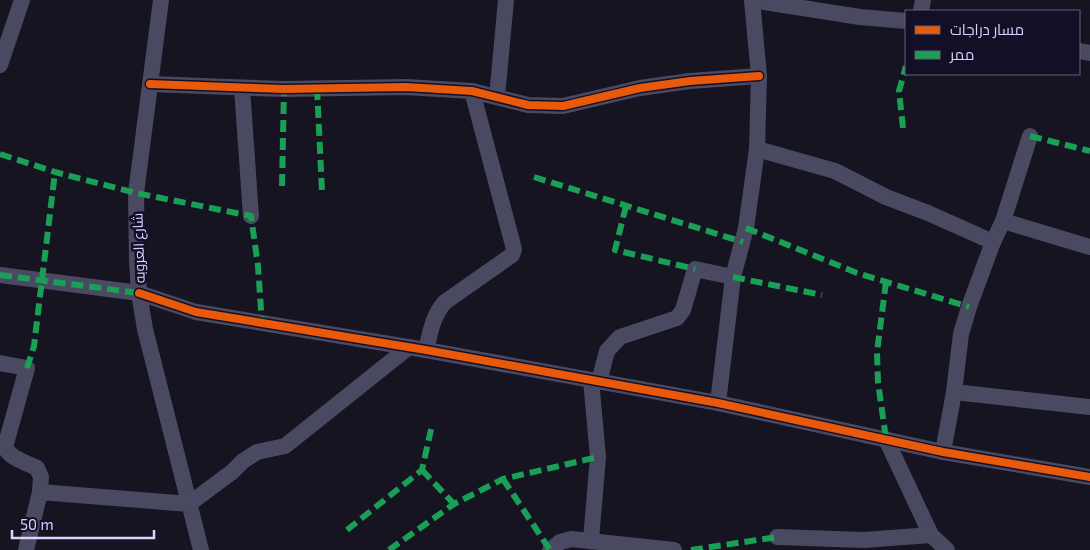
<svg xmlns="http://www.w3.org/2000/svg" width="1090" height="550" font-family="'Exo 2',Cairo,sans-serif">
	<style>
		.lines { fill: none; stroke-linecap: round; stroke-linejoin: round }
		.street { stroke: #4a4962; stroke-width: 16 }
		.quiet { stroke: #1a9f57; stroke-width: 6; stroke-dasharray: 12 6; stroke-linecap: butt }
		.cycleway-casing { stroke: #130f26; stroke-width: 11 }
		.cycleway { stroke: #e8590c; stroke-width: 8 }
		.labels { text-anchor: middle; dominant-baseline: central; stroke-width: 5; stroke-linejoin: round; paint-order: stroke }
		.street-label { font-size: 14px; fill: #d9d4ff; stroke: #130f26 }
	</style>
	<rect width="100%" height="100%" fill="#161421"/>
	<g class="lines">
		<g class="street">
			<path d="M161 0 136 193 137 259 139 293 145 329 201 550"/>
			<path d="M752 0 860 17 906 21"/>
			<path d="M921 11 923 0"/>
			<path d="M1079 51 1090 53"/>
			<path d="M0 65 22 0"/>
			<path d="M150 84 284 89 406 87 472 91 528 105 563 106 640 88 690 81 759 76"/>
			<path d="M242 88 251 216"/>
			<path d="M497 97 506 0"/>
			<path d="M757 149 835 171 886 197 928 213 993 242"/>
			<path d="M1003 221 1090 247"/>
			<path d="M0 275 139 293 196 312 426 350 718 403 943 452 1090 477"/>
			<path d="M426 350C430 333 433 315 445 302L512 255 514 249 472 91"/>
			<path d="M0 363 27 368 5 447C9 458 27 463 37 468L41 477 40 492"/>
			<path d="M591 380 598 457 591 540"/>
			<path d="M599 382 607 351 620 337 677 318 683 310 695 269 733 277"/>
			<path d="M954 392 1090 407"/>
			<path d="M718 403 733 277 746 228 757 149 759 76 752 0"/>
			<path d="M886 439 931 535 947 550"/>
			<path d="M943 452 954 392 961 334 969 307 993 242 1003 221 1030 136"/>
			<path d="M777 537 864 540 931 535"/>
			<path d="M26 550 40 492 189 504 232 472 243 461 257 452 285 446 409 347"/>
			<path d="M550 550 560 542 571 539 674 550"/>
		</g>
		<g class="quiet">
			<path d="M317 88 322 191"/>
			<path d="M903 128 899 91 906 66"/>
			<path d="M1030 136 1090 151"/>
			<path d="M0 154 55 172 136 193 251 216 258 266 262 324"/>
			<path d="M534 177 743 242"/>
			<path d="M282 186 284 89"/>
			<path d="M626 206 615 250 695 269"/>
			<path d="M746 228 857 273 969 307"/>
			<path d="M0 275 139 293"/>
			<path d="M733 277 822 295"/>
			<path d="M886 282 877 352 878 382 886 439"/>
			<path d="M27 368 34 346 55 172"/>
			<path d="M422 470 454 504"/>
			<path d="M503 479 550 550"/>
			<path d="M347 530 422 470 432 425"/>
			<path d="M389 550 454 504 503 479 598 457"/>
			<path d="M691 550 777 537"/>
		</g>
		<g class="cycleway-casing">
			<g id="cycleway">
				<path d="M150 84 284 89 406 87 472 91 528 105 563 106 640 88 690 81 759 76"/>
				<path d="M139 293 196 312 426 350 718 403 943 452 1090 477"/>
			</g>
		</g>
		<use href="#cycleway" class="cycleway"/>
	</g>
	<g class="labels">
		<g class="street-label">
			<text transform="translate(138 248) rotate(-92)">شارع العروبه</text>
		</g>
	</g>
	<rect x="905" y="10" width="175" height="65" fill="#130f26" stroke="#625e7d"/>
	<rect x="915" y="26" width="25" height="8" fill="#e8590c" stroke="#625e7d"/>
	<text x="950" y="35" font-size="15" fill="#d9d4ff">مسار دراجات</text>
	<rect x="915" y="51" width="25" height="8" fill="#1a9f57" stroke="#625e7d"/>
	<text x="950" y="60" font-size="15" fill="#d9d4ff">ممر</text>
	<path d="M12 530v8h142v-8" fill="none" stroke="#d9d4ff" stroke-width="2.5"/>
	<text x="20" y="530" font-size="15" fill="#d9d4ff" stroke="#130f26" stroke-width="4" paint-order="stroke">50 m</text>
</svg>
